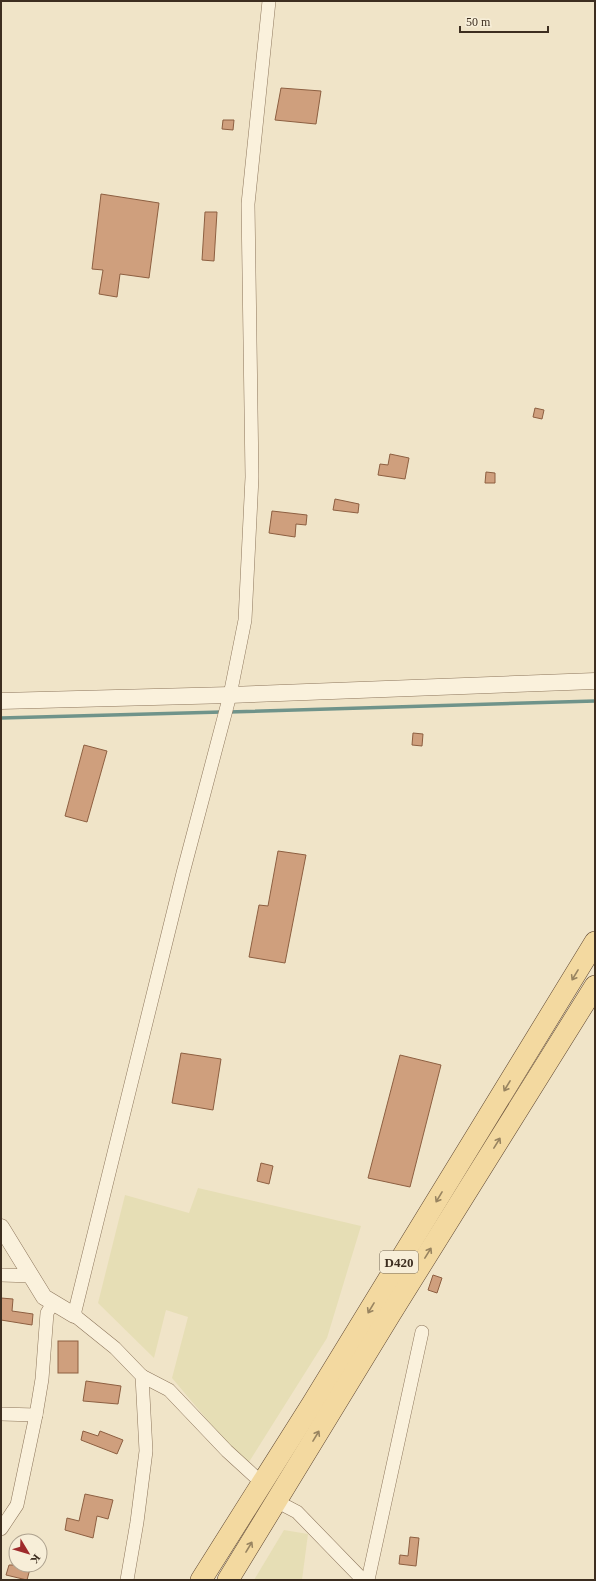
<svg xmlns="http://www.w3.org/2000/svg" width="596" height="1581" font-family="'Times New Roman',serif">
	<style>
		.farmland { fill: #e6deb5 }
		.lines { fill: none; stroke-linecap: round; stroke-linejoin: round }
		.stream { stroke: #6f938a; stroke-width: 3.5 }
		.building { fill: #cf9f7d; stroke: #8d5f41 }
		.minor-casing { stroke: #8d765c; stroke-width: 14 }
		.tertiary-casing { stroke: #8d765c; stroke-width: 17 }
		.primary-casing { stroke: #5b4430; stroke-width: 22 }
		.minor { stroke: #faf1dc; stroke-width: 13 }
		.tertiary { stroke: #faf1dc; stroke-width: 16 }
		.primary { stroke: #f3d9a0; stroke-width: 21 }
		.oneway { stroke: #988460 }
		.labels { text-anchor: middle; dominant-baseline: central; stroke-width: 3.5; stroke-linejoin: round; paint-order: stroke }
		.shield { fill: #f7eed8; stroke: #756857; stroke-width: 1 }
		.shield-label { font-size: 13px; font-weight: bold; fill: #3d2e20 }
	</style>
	<rect width="100%" height="100%" fill="#f0e4c8"/>
	<g class="farmland">
		<path d="M198 1188 361 1226 327 1338 249 1462 226 1442 172 1378 188 1317 166 1310 154 1358 98 1303 125 1195 189 1213Z"/>
		<path d="M284 1530 308 1534 302 1580H254Z"/>
	</g>
	<g class="lines">
		<g class="stream">
			<path d="M228 712 595 701"/>
			<path d="M1 718 222 712"/>
		</g>
	</g>
	<g class="building">
		<path d="M281 88 321 91 316 124 275 120Z"/>
		<path d="M223 120H234L233 130 222 129Z"/>
		<path d="M101 194 159 203 149 278 120 274 117 297 99 294 103 270 92 269Z"/>
		<path d="M205 212H217L214 261 202 260Z"/>
		<path d="M535 408 544 410 542 419 533 417Z"/>
		<path d="M390 454 409 458 405 479 378 475 380 464 388 465Z"/>
		<path d="M486 472 495 473V483H485Z"/>
		<path d="M335 499 359 504 358 513 333 510Z"/>
		<path d="M272 511 307 515 306 525 296 524 295 537 269 533Z"/>
		<path d="M413 733 423 734 422 746 412 745Z"/>
		<path d="M84 745 107 751 87 822 65 816Z"/>
		<path d="M278 851 306 855 285 963 249 957 259 905 268 906Z"/>
		<path d="M181 1053 221 1059 213 1110 172 1103Z"/>
		<path d="M400 1055 441 1065 410 1187 368 1178Z"/>
		<path d="M261 1163 273 1166 269 1184 257 1181Z"/>
		<path d="M433 1275 442 1278 437 1293 428 1290Z"/>
		<path d="M1 1298 13 1299 12 1311 33 1314 32 1325 1 1320Z"/>
		<rect x="58" y="1341" width="20" height="32"/>
		<path d="M86 1381 121 1386 118 1404 83 1401Z"/>
		<path d="M83 1431 98 1436 100 1431 123 1440 117 1454 81 1440Z"/>
		<path d="M85 1494 113 1500 108 1519 97 1516 93 1538 65 1530 67 1518 79 1521Z"/>
		<path d="M410 1537 419 1538 416 1566 399 1564 400 1555 408 1556Z"/>
		<path d="M9 1565H31L27 1580 6 1575Z"/>
	</g>
	<g class="lines">
		<g class="minor-casing">
			<g id="minor">
				<path d="M1 1275 32 1276"/>
				<path d="M142 1376 169 1390 227 1451 262 1483"/>
				<path d="M1 1414 36 1415"/>
				<path d="M276 1501 297 1512 363 1580"/>
				<path d="M1 1529 17 1505 36 1415 42 1379 47 1313 53 1303"/>
				<path d="M127 1580 137 1522 146 1451 142 1376 115 1348 74 1315 183 873 230 695 245 620 252 477 248 204 269 1"/>
				<path d="M368 1580 422 1332"/>
			</g>
		</g>
		<g class="tertiary-casing">
			<g id="tertiary">
				<path d="M1 701 230 695 595 681"/>
				<path d="M1 1227 44 1297 74 1315"/>
			</g>
		</g>
		<g class="primary-casing">
			<g id="primary">
				<path d="M201 1580 312 1404 595 942"/>
				<path d="M228 1580 391 1313 595 986"/>
			</g>
		</g>
		<use href="#minor" class="minor"/>
		<use href="#tertiary" class="tertiary"/>
		<use href="#primary" class="primary"/>
	</g>
	<defs><path id="oneway-shaft" d="M-6 0H5M1.5-3L5.5 0L1.5 3" fill="none" stroke-width="1.6" stroke-linecap="round" stroke-linejoin="round"/></defs>
	<g class="oneway">
		<use href="#oneway-shaft" transform="translate(575 975) rotate(121)"/>
		<use href="#oneway-shaft" transform="translate(507 1086) rotate(121)"/>
		<use href="#oneway-shaft" transform="translate(497 1143) rotate(-58)"/>
		<use href="#oneway-shaft" transform="translate(439 1197) rotate(121)"/>
		<use href="#oneway-shaft" transform="translate(428 1253) rotate(-58)"/>
		<use href="#oneway-shaft" transform="translate(371 1308) rotate(121)"/>
		<use href="#oneway-shaft" transform="translate(316 1436) rotate(-59)"/>
		<use href="#oneway-shaft" transform="translate(249 1547) rotate(-59)"/>
	</g>
	<g class="labels">
		<rect class="shield" x="380" y="1251" width="38" height="22" rx="3"/>
		<g class="shield-label">
			<text x="399" y="1262">D420</text>
		</g>
	</g>
	<rect width="596" height="1581" fill="none" stroke="#3d2e20" stroke-width="4"/>
	<g transform="translate(28 1553) rotate(128)"><circle r="19" fill="#f7eed8" stroke="#ada18e"/>
	<path d="M0-3L7 15L0 10L-7 15Z" fill="#9e2a2b"/>
	<text y="-6" font-size="11" font-weight="bold" text-anchor="middle" fill="#3d2e20">K</text>
	</g>
	<path d="M460 26v6h88v-6" fill="none" stroke="#3d2e20" stroke-width="2"/>
	<text x="466" y="26" font-size="12" fill="#3d2e20" stroke="#f7eed8" stroke-width="3" paint-order="stroke">50 m</text>
</svg>
